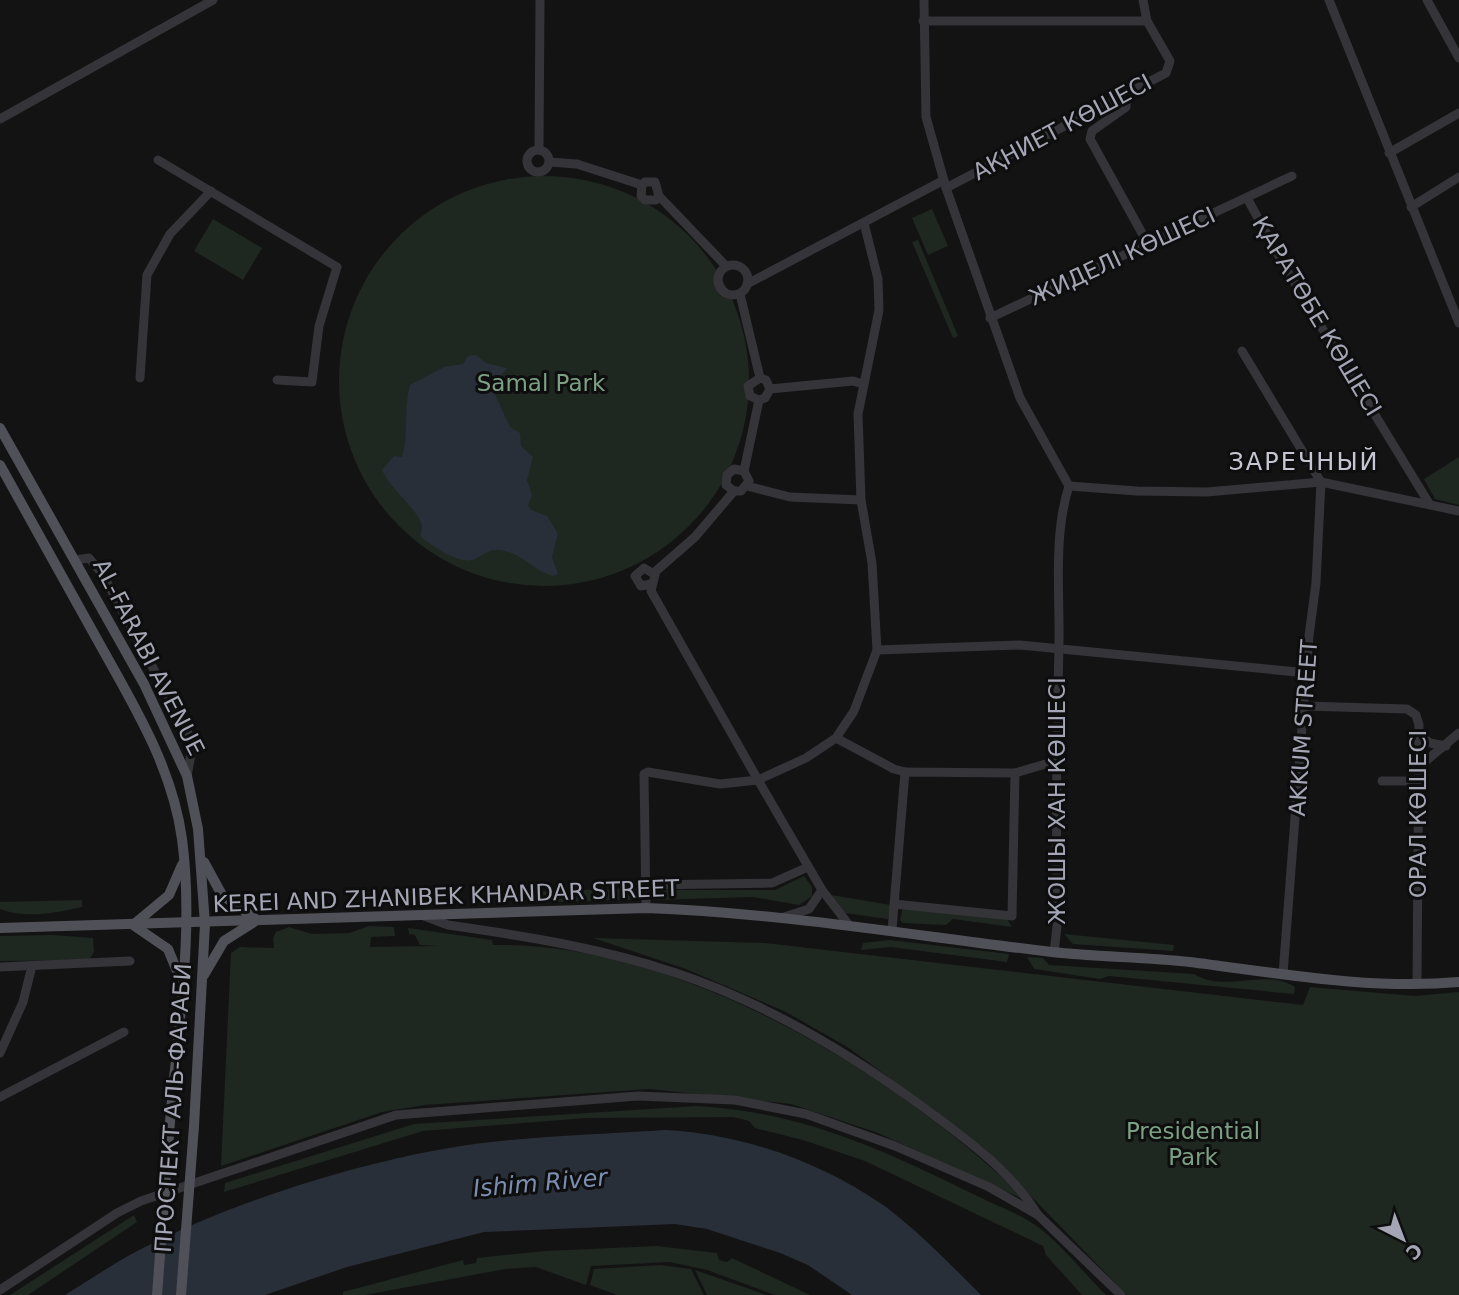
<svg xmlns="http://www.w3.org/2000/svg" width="1459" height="1295" font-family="'DejaVu Sans',sans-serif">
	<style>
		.green { fill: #1f2721 }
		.water { fill: #292f38 }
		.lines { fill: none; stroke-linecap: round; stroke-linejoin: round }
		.minor { stroke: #343439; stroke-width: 9 }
		.major { stroke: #505058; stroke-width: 10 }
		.major-bridge { stroke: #505058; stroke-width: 10 }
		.labels { text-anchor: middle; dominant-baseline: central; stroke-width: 6; stroke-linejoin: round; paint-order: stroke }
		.street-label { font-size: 23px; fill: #a4a6b5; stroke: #0e0e0f }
		.park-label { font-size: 23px; fill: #7ba084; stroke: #0e0e0f }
		.neighbourhood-label { font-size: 24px; letter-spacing: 2px; fill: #c5c6d1; stroke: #0e0e0f }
		.water-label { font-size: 24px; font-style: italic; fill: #7b8eb0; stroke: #0e0e0f }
	</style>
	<rect width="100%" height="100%" fill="#131314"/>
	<g class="green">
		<circle cx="544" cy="381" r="205"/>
		<path d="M932 209 948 246 928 255 912 218Z"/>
		<path d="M213 219 262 248 243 280 194 251Z"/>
		<path d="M918 240 958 336 953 338 912 242Z"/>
		<path d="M1459 457V505L1435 499 1424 479Z"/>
		<path d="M804 876 812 887V896L799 905 753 897 654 900V890H775Z"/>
		<path d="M639 888 642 893 639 899 530 903 525 892Z"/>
		<path d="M831 895 891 905 888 919 845 913Z"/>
		<path d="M82 900V907C55 913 26 919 0 909V902Z"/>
		<path d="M903 907 1007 919 1012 927 953 919 946 925 903 923 900 920Z"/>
		<path d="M369 926 394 927 395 936 371 937 370 947 438 946 420 945 415 935 409 934 408 928 492 940 493 945C679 941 898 1074 1027 1201L878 1133 791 1104 650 1089 425 1105 382 1112 221 1166 231 953 240 947 274 948 273 938 276 932 289 927 312 934 349 933Z"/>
		<path d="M1064 934 1174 945 1173 951 1073 944Z"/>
		<path d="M53 935 93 938 94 952 89 960 0 961V936Z"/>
		<path d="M593 938 765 943 1303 1005 1310 987 1415 996 1459 992V1295H1127L985 1149 849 1048 786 1012 686 969Z"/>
		<path d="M890 940 1009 954 1007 962 891 947 861 950 863 943Z"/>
		<path d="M1027 957 1043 958 1049 965 1194 974C1226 994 1264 967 1295 987L1294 994 1109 976 1100 979 1034 969Z"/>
		<path d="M697 1106C801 1112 879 1148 971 1193 994 1205 1022 1214 1042 1230 1065 1249 1085 1274 1106 1295H1082L1046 1255 1043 1246 865 1161 803 1140 755 1128 749 1121 733 1117 586 1118 423 1131 224 1192 225 1183 414 1124Z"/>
		<path d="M134 1215 137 1222 28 1295H10Z"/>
		<path d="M657 1246 717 1253 719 1260 727 1262 732 1258 810 1295H775L707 1270 670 1262 591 1266 586 1285 536 1267 505 1269 365 1295H343V1292L463 1260 464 1265 476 1263 477 1258 545 1251Z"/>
		<path d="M660 1265 691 1269 704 1295H617L590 1285 594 1269Z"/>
		<path d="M695 1270 767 1295H707Z"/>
	</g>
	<g class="water">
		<path d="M476 355 486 363 507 368 492 388 510 427 520 433 521 446 533 457 527 480 532 495 528 505 531 510 547 516 558 534 552 557 558 574 553 576C536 572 523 555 505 551 491 547 487 553 475 559 461 566 432 546 421 537 420 533 422 530 422 526 421 513 388 486 382 470L394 456 402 457C409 435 403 411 410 385L444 367 463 364 468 356Z"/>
		<path d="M665 1130C743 1134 822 1162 886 1207 920 1233 951 1265 981 1295H852L808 1265 780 1253 707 1229 675 1224 484 1232 347 1267 265 1295H65C86 1282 107 1268 128 1256 219 1207 342 1167 443 1149 516 1136 592 1135 665 1130Z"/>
	</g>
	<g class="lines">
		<g class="minor">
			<path d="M924 0 926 117 946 188 1020 398 1069 486"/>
			<path d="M1329 0 1459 323"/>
			<path d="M1427 0 1459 58"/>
			<path d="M923 21H1147"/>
			<path d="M1126 93V107L1092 131 1090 139 1148 244"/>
			<path d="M0 119 213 0"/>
			<circle cx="538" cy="161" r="11"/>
			<path d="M539 150 540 0"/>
			<path d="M1389 153 1459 113"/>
			<path d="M158 160 337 267 319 326 312 382 277 380"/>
			<path d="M549 162 577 164 642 185 645 182H655L659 196 726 266"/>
			<path d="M642 185 641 196 645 200H656L659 196"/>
			<path d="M946 188 1166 73 1170 61 1147 21 1143 0"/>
			<path d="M1247 198 1286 269 1430 505"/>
			<path d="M1411 207 1459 177"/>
			<circle cx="733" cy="280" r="15"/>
			<path d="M747 284 944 180"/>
			<path d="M990 318 1292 176"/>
			<path d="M1242 351 1321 482 1316 583 1309 636 1283 974"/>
			<path d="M140 378 147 275 170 234 211 191"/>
			<path d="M770 389 853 381 863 384"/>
			<path d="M759 400 750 396 748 386 760 378"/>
			<path d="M747 486 790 497 861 500"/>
			<path d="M1069 486 1137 491 1207 492 1321 482 1459 511"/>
			<path d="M734 491 726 485 727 475 734 469 744 471"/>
			<path d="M75 560 89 558 103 575 189 735 192 749 187 776"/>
			<path d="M651 584 641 586 635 576 644 568 654 574"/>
			<path d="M877 650 1020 645 1307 673"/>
			<path d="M1304 706 1407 709 1416 715 1419 725 1417 984"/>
			<path d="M1420 736 1430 743 1446 746"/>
			<path d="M836 738 894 769 905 772"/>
			<path d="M1421 765 1459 733"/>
			<path d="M1015 773 1056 761"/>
			<path d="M1382 781H1421"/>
			<path d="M645 885 772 883 808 867"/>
			<path d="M646 908 644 774 648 772 720 784 758 780 651 591 656 571 695 537 734 491H741L749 481 744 471 759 400 765 398 770 389 766 380 760 378 740 294"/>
			<path d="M424 916 448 925C525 936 601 948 676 973 766 1003 851 1054 927 1110 967 1140 1011 1171 1038 1215"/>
			<path d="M784 917 809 909 822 890"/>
			<path d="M849 925 822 890 758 780 806 758 836 738 854 711 877 650 872 563 861 500 858 414 879 310 878 279 864 223"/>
			<path d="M892 930 905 772 1015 773 1012 916 894 904"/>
			<path d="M1054 952 1058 918C1055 827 1057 736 1059 645 1060 594 1053 536 1069 486"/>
			<path d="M0 967 130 961"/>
			<path d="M0 1053 23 1002 32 966"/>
			<path d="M0 1097 124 1032"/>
			<path d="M0 1290 117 1213 141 1201 396 1115 638 1096 735 1100 806 1114 895 1146 989 1187 1038 1215 1121 1295"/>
		</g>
		<g class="major">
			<path d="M0 428 144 684 187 776 198 829 205 924 194 1126"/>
			<path d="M0 465C33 524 65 582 98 641 133 704 172 766 182 839 195 936 176 1038 169 1135"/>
			<path d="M204 862 222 895 257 920"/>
			<path d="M0 928 646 908C783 913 916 936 1052 952 1098 957 1144 957 1190 962 1278 973 1369 990 1459 982"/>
			<path d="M204 975 224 941 254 922"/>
			<path d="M179 976 168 949 133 925 169 895 182 865"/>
		</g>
		<g class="major-bridge">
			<path d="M157 1295 169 1135"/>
			<path d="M181 1295 194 1126"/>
		</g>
	</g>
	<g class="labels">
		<g class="street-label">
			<text transform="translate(1062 127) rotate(-28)">АҚНИЕТ КӨШЕСІ</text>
			<text transform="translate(1122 256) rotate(-25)">ЖИДЕЛІ КӨШЕСІ</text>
			<text transform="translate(1317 316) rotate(59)">ҚАРАТӨБЕ КӨШЕСІ</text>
			<text transform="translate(149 657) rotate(63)">AL-FARABI AVENUE</text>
			<text transform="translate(1303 728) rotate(-86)">AKKUM STREET</text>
			<text transform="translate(1057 801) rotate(-90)">ЖОШЫ ХАН КӨШЕСІ</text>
			<text transform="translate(1418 814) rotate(-90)">ОРАЛ КӨШЕСІ</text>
			<text transform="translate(446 896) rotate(-2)">KEREI AND ZHANIBEK KHANDAR STREET</text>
			<text transform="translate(173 1108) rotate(-86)">ПРОСПЕКТ АЛЬ-ФАРАБИ</text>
		</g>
		<g class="park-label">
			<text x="541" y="383">Samal Park</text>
			<text x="1193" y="1131">Presidential<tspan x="1193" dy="26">Park</tspan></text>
		</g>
		<g class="neighbourhood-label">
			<text x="1304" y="462">ЗАРЕЧНЫЙ</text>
		</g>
		<g class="water-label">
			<text transform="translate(540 1183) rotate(-5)">Ishim River</text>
		</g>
	</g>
	<g transform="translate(1403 1239) rotate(138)" stroke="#0e0e0f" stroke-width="5" paint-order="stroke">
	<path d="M0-5L12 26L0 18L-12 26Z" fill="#a4a6b5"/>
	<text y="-10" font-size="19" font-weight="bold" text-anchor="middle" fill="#a4a6b5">С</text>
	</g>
</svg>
